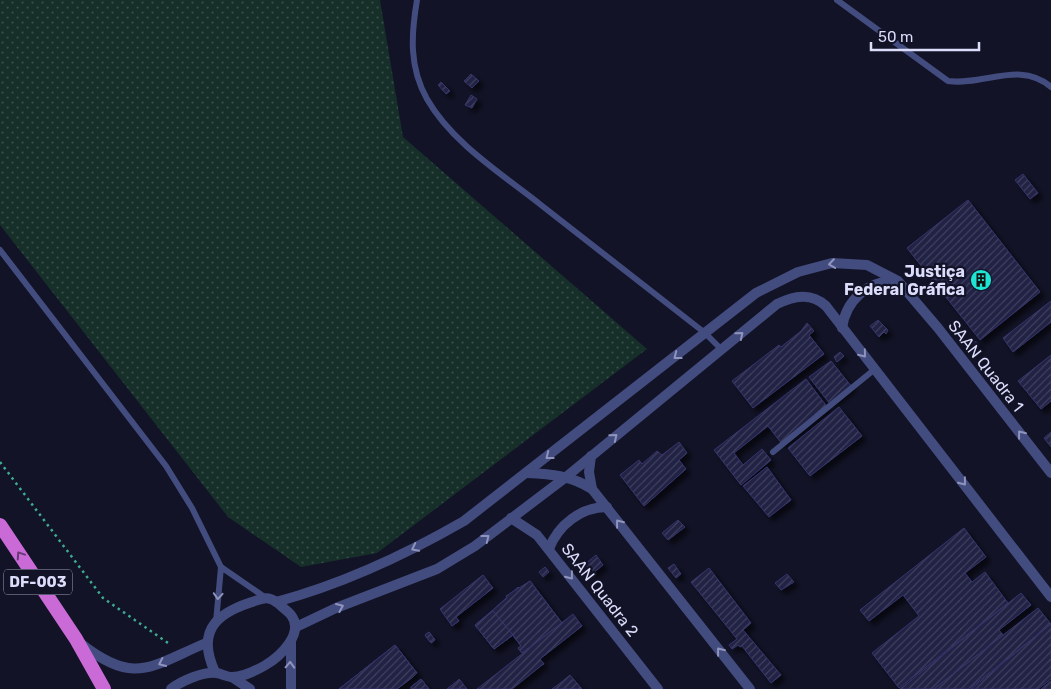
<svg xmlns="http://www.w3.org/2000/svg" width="1051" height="689" font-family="Rubik,sans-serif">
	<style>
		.grass { fill: url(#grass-dots) }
		.building { fill: url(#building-hatch); stroke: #36356e; filter: url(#shadow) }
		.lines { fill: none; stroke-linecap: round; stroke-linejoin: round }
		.path { stroke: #3eac91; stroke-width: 2.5; stroke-dasharray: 2.5 4; stroke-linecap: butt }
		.service { stroke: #434c7f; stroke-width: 6 }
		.minor { stroke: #434c7f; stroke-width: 10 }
		.trunk { stroke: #ca6ad6; stroke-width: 14 }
		.oneway { stroke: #8f94bd }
		.oneway2 { stroke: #653a75 }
		.labels { text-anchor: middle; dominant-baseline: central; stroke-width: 4.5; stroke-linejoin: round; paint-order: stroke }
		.shield { fill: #121326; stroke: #9fa0bb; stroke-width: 1 }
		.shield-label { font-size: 15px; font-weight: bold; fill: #dbddfb }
		.poi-label { font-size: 16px; font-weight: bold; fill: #dbddfb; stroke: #121326; text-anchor: end }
		.street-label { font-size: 16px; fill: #dbddfb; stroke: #121326 }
	</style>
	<defs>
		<pattern id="grass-dots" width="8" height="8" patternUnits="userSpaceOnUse" patternTransform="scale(1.25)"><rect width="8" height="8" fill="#162f29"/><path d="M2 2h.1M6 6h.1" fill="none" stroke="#374d49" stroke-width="1.8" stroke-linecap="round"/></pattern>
		<pattern id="building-hatch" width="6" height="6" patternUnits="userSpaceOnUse" patternTransform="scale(1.25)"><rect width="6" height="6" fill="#212144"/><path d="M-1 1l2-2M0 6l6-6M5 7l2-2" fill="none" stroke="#414160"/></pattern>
		<filter id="shadow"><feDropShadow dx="4.5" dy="4.5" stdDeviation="2.5" flood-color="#0009"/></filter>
	</defs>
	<rect width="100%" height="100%" fill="#121326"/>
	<path class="grass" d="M0 0H380L403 137 647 349 377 553 301 567 228 517 0 225Z"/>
	<g class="building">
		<path d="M471 74 479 81 472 88 464 81Z"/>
		<path d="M441 82 450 91 446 94 438 85Z"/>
		<path d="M471 95 477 99 472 108 465 105Z"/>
		<path d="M1023 174 1038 193 1030 199 1015 180Z"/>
		<path d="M968 200 1040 292 980 340 907 248Z"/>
		<path d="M1051 301V322L1013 352 1003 338Z"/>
		<path d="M878 320 888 330 886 334 884 332 879 337 870 326Z"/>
		<path d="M807 323 814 331 809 335 824 354 753 408 732 381 779 345 781 347 801 331Z"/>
		<circle cx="974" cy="346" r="4.5"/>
		<path d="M840 352 844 356 837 362 834 357Z"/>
		<path d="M1051 355V401L1041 409 1018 381Z"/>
		<path d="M831 361 852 387 830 404 809 377Z"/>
		<path d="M806 379 828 408 782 444 768 426 734 453 743 465 762 449 771 460 741 485 714 450Z"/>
		<path d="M839 407 862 436 810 476 788 448Z"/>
		<path d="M1051 432V447L1044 438Z"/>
		<path d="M679 442 687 453 679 460 686 469 644 506 620 475 639 460 642 464 657 451 662 455Z"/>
		<path d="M767 467 791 500 769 517 743 486Z"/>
		<path d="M678 520 685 527 668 540 662 533Z"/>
		<path d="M964 528 986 557 965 573 972 582 985 572 1008 603 899 688 872 653 919 616 903 595 869 621 860 610Z"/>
		<path d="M596 555 603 565 592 574 585 564Z"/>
		<path d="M674 564 681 574 676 578 668 568Z"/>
		<path d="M545 567 549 572 543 577 539 572Z"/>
		<path d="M709 568 751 623 743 630 781 675 771 683 742 646 740 647 738 645 732 649 729 645 737 639 691 582Z"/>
		<path d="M787 574 794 582 781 590 775 583Z"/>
		<path d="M483 575 493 588 456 617 459 621 452 626 440 609Z"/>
		<path d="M530 581 562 623 522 653 518 648 521 646 493 610 518 587 520 589Z"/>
		<path d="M530 581 562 623 522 653 518 648 521 646 513 635 494 649 475 625 507 598 506 596Z"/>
		<path d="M1021 593 1031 605 999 630 1003 635 934 689H900Z"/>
		<path d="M1038 608 1051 624 969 689H934Z"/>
		<path d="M493 611 513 635 494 649 475 625Z"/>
		<path d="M573 614 582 626 540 659 544 664 542 665 512 689H477Z"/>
		<path d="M1051 624V679L1038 689H971Z"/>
		<path d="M429 632 435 640 431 643 425 635Z"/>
		<path d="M429 632 435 640 431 643 425 635Z"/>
		<path d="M395 645 417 673 397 689H339Z"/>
		<path d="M395 645 417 673 413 677 397 689H339Z"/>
		<path d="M570 675 582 689H552L559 684Z"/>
		<path d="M421 679 429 689H411V687Z"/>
		<path d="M421 679 429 689H412L411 687Z"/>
		<path d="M459 679 466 689H447L456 682Z"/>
		<path d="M459 679 467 689H447L456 682Z"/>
		<path d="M1051 681V689H1041Z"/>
	</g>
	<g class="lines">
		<path class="path" d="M0 462 103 598 171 645"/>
		<g class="service">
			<path d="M417 0C411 35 409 67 427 99 452 143 502 174 541 205 596 248 651 291 705 333L722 350"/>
			<path d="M837 0 948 81C984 86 1020 60 1051 87"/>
			<path d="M0 250 166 466 192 508 221 567"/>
			<path d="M773 452 875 369"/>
			<path d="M216 622 221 567 266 598"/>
		</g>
		<g class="minor">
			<path d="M842 328C846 300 868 280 897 281"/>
			<path d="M591 456 589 472 592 489"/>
			<path d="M527 473C551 474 572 476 592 489L750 689"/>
			<path d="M511 518 537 535 658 689"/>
			<path d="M549 549C558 525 581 507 607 507"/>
			<path d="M276 602C343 584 405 555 464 521L756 293 798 272 832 263 867 265 898 281 938 328 1051 473"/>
			<path d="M296 627 336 608 437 569 475 546 566 477 777 304C794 296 811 292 826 306L1051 597"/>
			<path d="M291 641V689"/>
			<path d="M80 643C135 686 149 667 206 643"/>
			<path d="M232 677 250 689"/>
			<path d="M171 689C181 681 204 671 217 673 222 674 227 677 232 677 243 677 255 671 264 666 280 657 305 633 291 615 288 611 283 608 279 604 275 600 268 597 262 599 221 610 194 627 215 672"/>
		</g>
		<path class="trunk" d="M0 525 76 639 104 689"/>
	</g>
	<defs><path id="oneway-chevron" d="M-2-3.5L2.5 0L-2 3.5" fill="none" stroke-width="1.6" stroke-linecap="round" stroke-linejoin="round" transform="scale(1.25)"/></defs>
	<g class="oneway">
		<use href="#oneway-chevron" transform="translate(832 264) rotate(172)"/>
		<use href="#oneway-chevron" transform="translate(740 335) rotate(-40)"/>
		<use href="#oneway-chevron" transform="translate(863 354) rotate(51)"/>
		<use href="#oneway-chevron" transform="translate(677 356) rotate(142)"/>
		<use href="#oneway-chevron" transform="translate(1021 434) rotate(-128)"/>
		<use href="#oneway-chevron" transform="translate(614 437) rotate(-39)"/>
		<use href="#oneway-chevron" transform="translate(549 456) rotate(142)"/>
		<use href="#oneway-chevron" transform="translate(963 482) rotate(52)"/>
		<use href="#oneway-chevron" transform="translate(619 523) rotate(-128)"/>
		<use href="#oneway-chevron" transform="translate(486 538) rotate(-38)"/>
		<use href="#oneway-chevron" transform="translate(415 548) rotate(153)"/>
		<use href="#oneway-chevron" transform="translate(570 576) rotate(52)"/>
		<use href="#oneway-chevron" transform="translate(218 596) rotate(94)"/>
		<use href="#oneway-chevron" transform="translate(340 607) rotate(-23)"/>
		<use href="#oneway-chevron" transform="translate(720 651) rotate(-128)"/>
		<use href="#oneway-chevron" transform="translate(162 663) rotate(155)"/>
		<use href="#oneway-chevron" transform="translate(290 665) rotate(-88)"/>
	</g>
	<use class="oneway2" href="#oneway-chevron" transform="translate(20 555) rotate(-124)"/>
	<defs>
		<g id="building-disc" transform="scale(1.125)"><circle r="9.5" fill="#1ee4d4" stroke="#121326"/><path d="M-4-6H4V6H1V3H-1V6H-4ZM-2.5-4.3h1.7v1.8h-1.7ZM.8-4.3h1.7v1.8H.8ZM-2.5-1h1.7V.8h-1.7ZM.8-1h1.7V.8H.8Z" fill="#111"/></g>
	</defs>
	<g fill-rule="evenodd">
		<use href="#building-disc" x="981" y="280"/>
	</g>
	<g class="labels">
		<rect class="shield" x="4" y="569.5" width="68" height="25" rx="4"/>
		<g class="shield-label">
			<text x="38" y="582">DF-003</text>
		</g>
		<g class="poi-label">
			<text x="965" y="271">Justiça<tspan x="965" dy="18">Federal Gráfica</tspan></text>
		</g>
		<g class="street-label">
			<text transform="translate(986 366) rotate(52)">SAAN Quadra 1</text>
			<text transform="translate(600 590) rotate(52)">SAAN Quadra 2</text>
		</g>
	</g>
	<path d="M871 42v8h108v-8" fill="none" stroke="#dbddfb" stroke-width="2.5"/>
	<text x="878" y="42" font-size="15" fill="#dbddfb" stroke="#121326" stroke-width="4" paint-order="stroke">50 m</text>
</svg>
